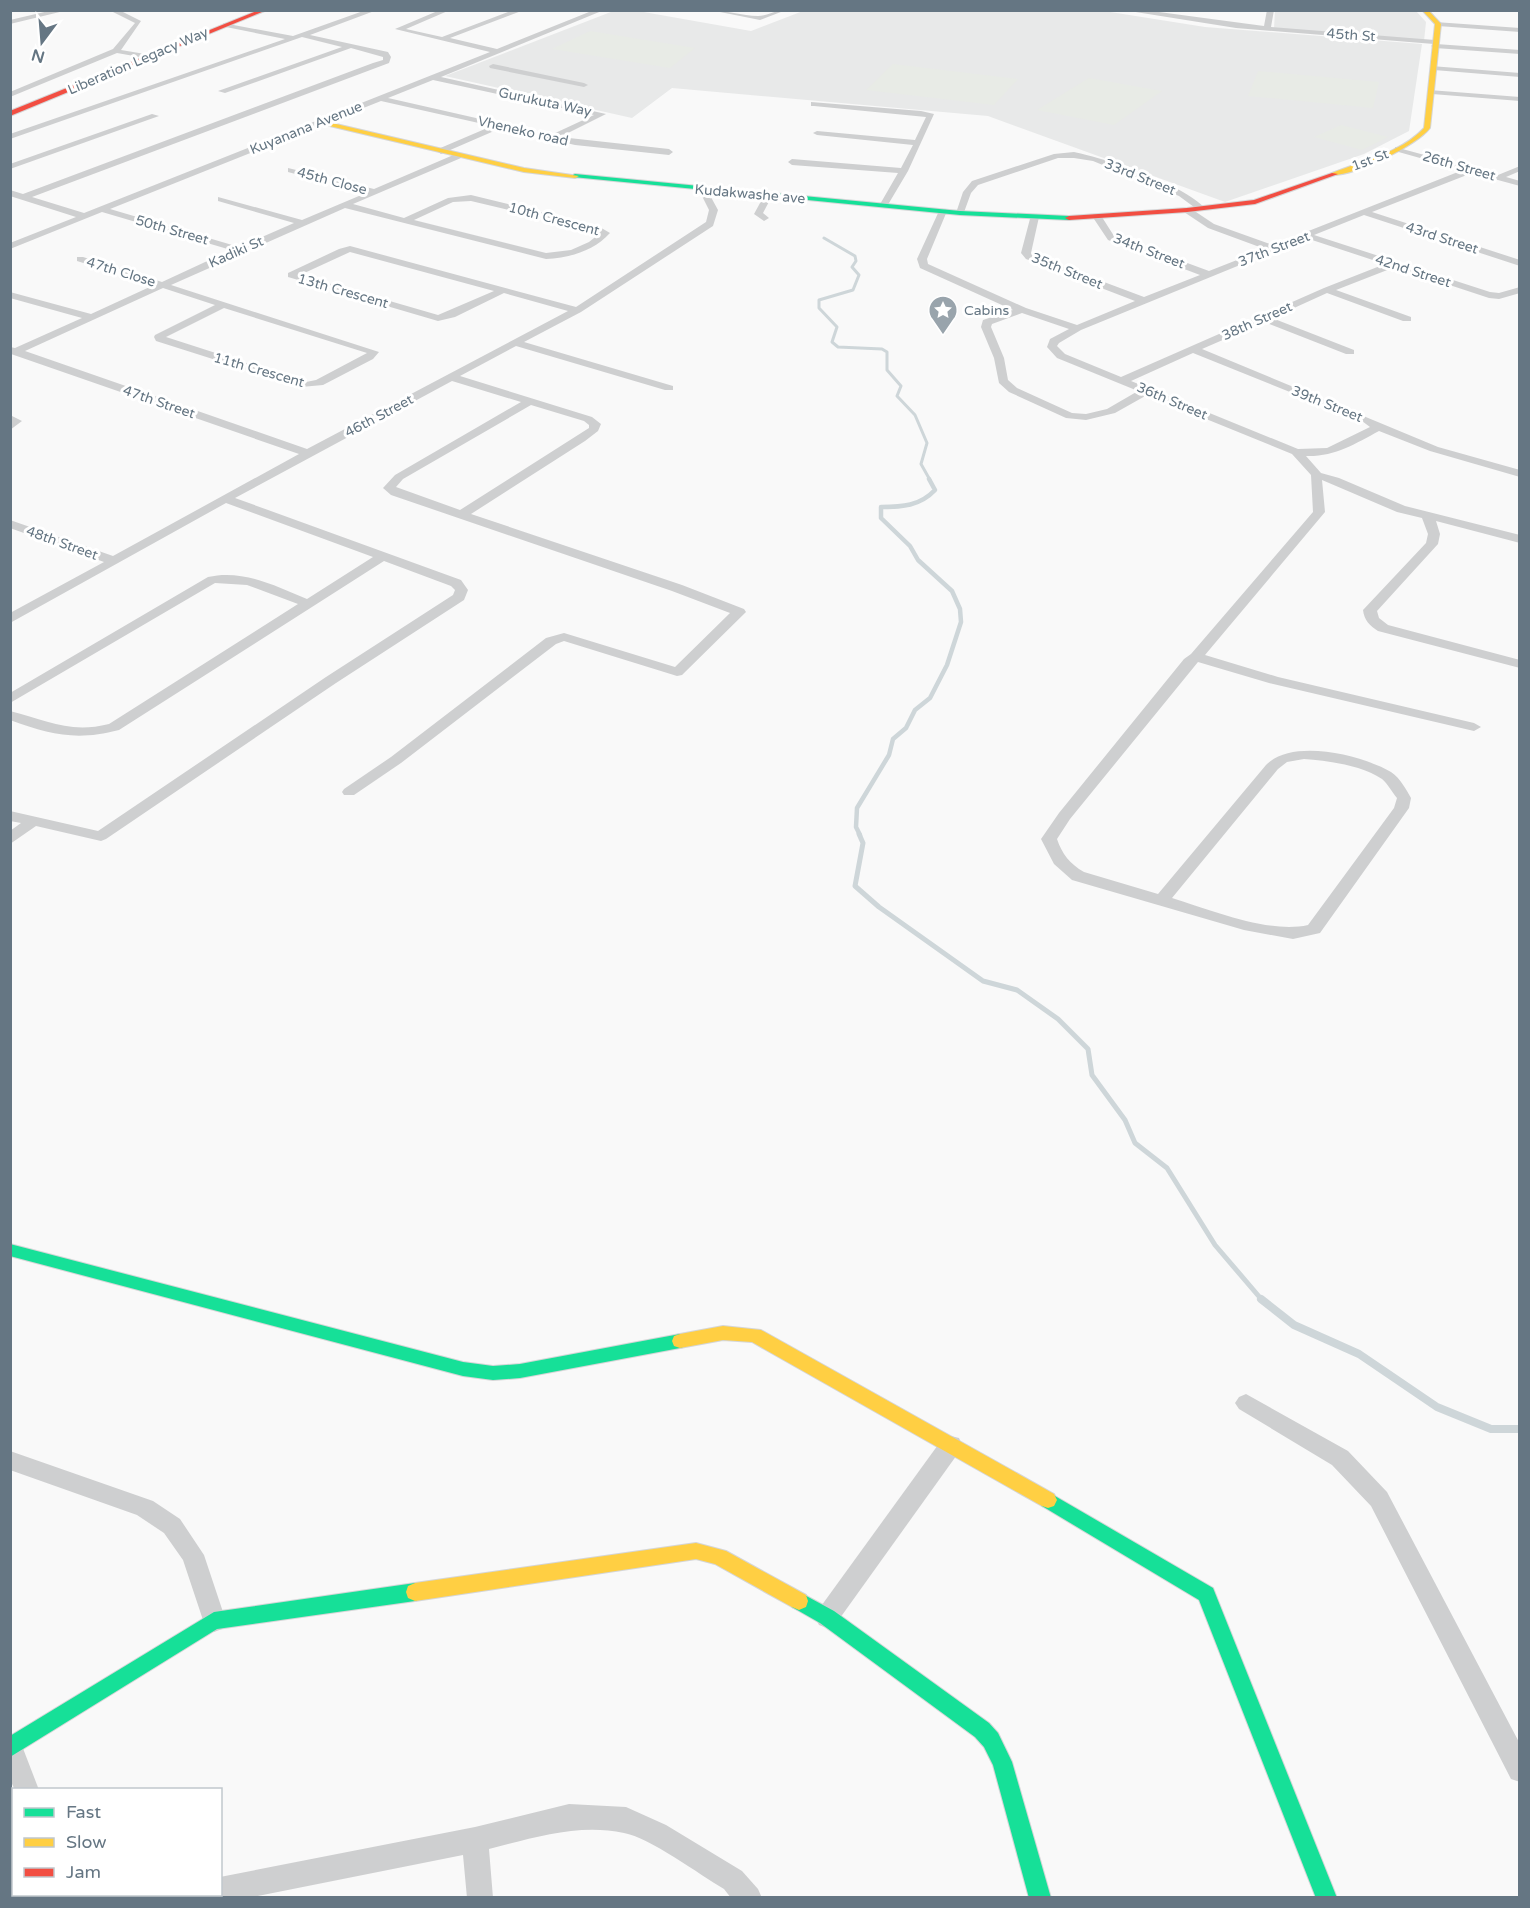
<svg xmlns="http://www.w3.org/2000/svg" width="1530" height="1908" font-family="'Varela Round',sans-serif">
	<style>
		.built { fill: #e8e9e9 }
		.green { fill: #e8ebe6 }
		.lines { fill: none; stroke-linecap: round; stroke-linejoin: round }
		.stream-far3 { stroke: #ced6d9; stroke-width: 3 }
		.stream-far2 { stroke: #ced6d9; stroke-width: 4.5 }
		.stream-far1 { stroke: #ced6d9; stroke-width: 5 }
		.stream { stroke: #ced6d9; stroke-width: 8 }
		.fast-casing { stroke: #d5d6d7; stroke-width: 2 }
		.slow-casing { stroke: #d5d6d7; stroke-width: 2 }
		.jam-casing { stroke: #d5d6d7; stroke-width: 2 }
		.street { fill: #cecfd0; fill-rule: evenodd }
		.fast { fill: #16e098; fill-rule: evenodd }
		.slow { fill: #ffcf43; fill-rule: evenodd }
		.jam { fill: #f24e42; fill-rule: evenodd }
		.labels { text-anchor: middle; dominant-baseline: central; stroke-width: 6; stroke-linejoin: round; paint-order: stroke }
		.far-street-label { font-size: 14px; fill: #657683; stroke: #fff }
		.far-poi-label { font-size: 14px; fill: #657683; stroke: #fff; text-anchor: start }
	</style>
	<rect width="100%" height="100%" fill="#f9f9f9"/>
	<g class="built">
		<path d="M616 10 638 11 751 31 803 11H1104L1205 27 1422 44 1409 131 1364 154 1225 202 988 116 672 88 632 118 445 76Z"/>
		<path d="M1275 10 1416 11 1426 22 1424 41 1274 29Z"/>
	</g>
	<g class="green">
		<path d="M590 31 695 48 670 68 552 49Z"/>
		<path d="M893 64 1018 79 994 105 866 90Z"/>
		<path d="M1258 71 1379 82 1373 108 1248 96Z"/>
		<path d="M1089 78 1162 91 1114 125 1037 110Z"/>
		<path d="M1341 125 1388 137 1362 150 1314 137Z"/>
	</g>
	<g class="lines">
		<path class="stream-far3" d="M824 238 855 256 856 261 852 267 859 275 853 290 819 300V308L837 327 832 342 838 347 882 349 887 352V370L901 386 897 396 915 415 927 443 921 464 930 480"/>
		<path class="stream-far2" d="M860 835 856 827 857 808 889 755 893 739 906 728 915 710 930 698 947 665 961 622 960 609 952 591 918 560 910 546 881 518V507C902 507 920 506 935 490L929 479"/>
		<path class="stream-far1" d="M859 834 863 843 855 886 879 907 983 981 1017 990 1058 1019 1088 1049 1092 1075 1125 1120 1135 1143 1167 1168 1215 1245 1262 1300"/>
		<path class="stream" d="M1261 1299 1294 1325 1359 1354 1437 1407 1491 1429H1520"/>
		<g class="fast-casing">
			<g id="fast">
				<path d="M575 174 960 211 1069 216 1073 218 1069 220 960 215 573 177V175Z"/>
				<path d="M10 1244 463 1362 493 1366 520 1364 680 1334 686 1336 688 1341 686 1346 680 1348 520 1378 493 1380 463 1376 10 1256Z"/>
				<path d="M1048 1492 1213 1588 1337 1898H1316L1199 1600 1042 1506 1039 1500 1042 1494Z"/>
				<path d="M415 1583 422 1586 424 1592 422 1598 415 1601 217 1629 10 1757V1736L214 1612Z"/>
				<path d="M799 1592 834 1611 989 1723 998 1733 1012 1762 1051 1898H1029L993 1765 984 1747 975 1737 820 1623 792 1607 790 1601 792 1595Z"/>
			</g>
		</g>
		<g class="slow-casing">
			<g id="slow">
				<path d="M1422 10H1428L1441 24 1430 128C1416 146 1354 176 1332 175V173C1362 161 1401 153 1424 128L1435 24Z"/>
				<path d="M319 120 524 168 579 176 575 178 524 172 317 123Z"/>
				<path d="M723 1326 761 1330 1054 1494 1057 1500 1054 1506 1048 1508 1042 1506 752 1342 723 1340 680 1348 674 1346 672 1341 674 1336 680 1334Z"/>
				<path d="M696 1543 726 1551 806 1595 808 1601 806 1607 799 1610 792 1607 715 1564 696 1559 415 1601 408 1598 406 1592 408 1586 415 1583Z"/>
			</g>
		</g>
		<g class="jam-casing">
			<g id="jam">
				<path d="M259 10H267L10 116V111Z"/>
				<path d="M1332 173 1338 174 1255 204 1187 212 1069 220 1065 218 1069 216 1187 208 1254 200Z"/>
			</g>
		</g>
		<g class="street">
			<path d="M53 10H68L10 24V20Z"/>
			<path d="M109 10H119L141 21 121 50 151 55V59L117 53 10 97V92L113 49 135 23Z"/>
			<path d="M366 10H377L310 35 388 52 391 57 389 63 32 197 84 213 490 52 395 29 440 10H450L406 29 442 37 513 10H524L450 38 497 49 594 10H604L441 77 606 114 560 137 669 149 673 152 669 155 575 145 501 128 441 154 437 151 438 149 492 126 381 101 110 209 239 247 294 223 218 201V197L302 220 366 193 288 172V168L374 189 458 153 461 154V158L353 204 404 218 448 198 471 195 598 226 610 233C594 251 569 258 546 259L345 208 171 285 379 352 373 359 323 385 301 387 156 341 154 337 155 335 215 305 163 288 25 351 307 449 568 311 504 293 455 317 438 321 288 277V273L339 249 350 246 576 307 706 222 709 210 699 190 706 188 718 210 713 226 581 312 524 342 673 386V390H665L516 346 460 376 592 417 601 424 598 431 585 441 471 514 682 585 744 609 746 612 682 675 677 676 564 641 556 644 401 763 354 795H344L342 792 344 789 391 757 546 638 564 633 675 667 730 613 672 591 391 495 383 488 395 475 521 402 452 381 235 498 461 580 468 590 464 600 336 683 106 839 101 841 36 826 10 844V831L21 823 10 821V811L98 831 326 677 453 595 455 590 451 586 384 561 119 730C77 741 51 735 10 720V711C47 720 69 734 109 724L298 604 247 585 215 583 10 703V693L208 577C243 569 275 586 307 599L373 557 226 503 10 623V613L104 562 10 528V520L113 556 299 454 11 354 10 347 15 348 82 318 10 298V292L91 314 154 285 77 261V257H83L162 282 231 250 102 212 10 249V243L76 217 10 196V190L23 194 373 63 383 60V57L351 48 225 93 218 91 342 47 302 37 10 139V134L285 39 226 27 223 23 293 36ZM433 80 594 115 551 135 388 98ZM471 201 592 230 599 234 589 242 571 250 546 253 414 220 453 202ZM350 252 494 291 438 315 300 275ZM224 308 367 353 316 380 306 382 166 337ZM531 405 584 421 589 425V428L460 510 396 487 403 479Z"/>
			<path d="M710 10C726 10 742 16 758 16 767 16 776 10 786 10L760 20Z"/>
			<path d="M1123 10H1144L1264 26 1267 10H1274L1271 27 1435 40 1439 42 1436 44 1520 50V54L1435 48 1431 46 1434 44 1236 28Z"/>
			<path d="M1435 22 1520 28V32L1438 26Z"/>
			<path d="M493 64 584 83 588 85 584 87 490 68 489 66Z"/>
			<path d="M1431 66 1520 73V77L1434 70H1431Z"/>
			<path d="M1429 90 1520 97V101L1432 94H1429Z"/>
			<path d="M811 102 921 111 934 114 908 171 886 208 879 206 898 173 792 165 788 162 792 159 901 168 913 145 817 135 813 133 817 131 915 140 926 117 814 106H811Z"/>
			<path d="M152 114 159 116 10 169V164Z"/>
			<path d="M1395 147 1498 175 1520 166V171L1506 177 1520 181V186L1472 173 1372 212 1520 260V266L1364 215 1314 235 1490 292 1499 293 1520 287V293L1499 299 1489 298 1395 267 1336 290 1411 317V321H1403L1327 293 1272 318 1354 350V354H1346L1264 322 1202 349 1438 447 1520 470V477L1430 451 1379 431C1355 444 1334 457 1306 456L1321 473 1339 478 1405 506 1520 535V543L1436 521 1440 534 1438 544 1377 611 1379 618 1388 625 1520 660V668L1378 631C1370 626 1364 620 1363 610L1426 543 1428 534 1422 518 1397 512 1322 480 1325 512 1205 655 1278 677 1474 723 1481 727 1474 731 1269 683 1198 662 1070 819 1057 839C1062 854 1070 864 1084 872L1158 894 1266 765C1292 738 1362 755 1391 772 1400 778 1406 789 1411 798L1409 808 1320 933 1293 939 1244 930 1072 880 1054 864 1041 839 1059 813 1184 659 1191 654 1313 512 1311 475 1292 454 1147 395 1115 413 1086 420 1066 418 1009 392 999 383 994 358 981 327 983 320 1013 310 920 268 917 259 939 211 946 209 947 211 927 259 928 264 1026 308 1077 325 1135 301 1026 259 1021 253 1031 215 1039 217 1031 253 1032 255 1144 297 1200 275 1108 240 1092 216 1094 214H1100L1114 236 1209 271 1265 249 1208 228 1184 212V208H1190L1214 224 1273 245 1463 170 1395 151ZM1306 238 1385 264 1324 288 1121 377 1065 354 1057 346 1059 343 1081 330ZM1022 313 1069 329 1050 339 1047 347 1057 358 1138 391 1107 409 1086 414 1072 413 1017 388 1008 380 1004 358 991 327 992 324ZM1193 353 1362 421 1370 427 1327 448 1298 449 1131 381ZM1304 759C1329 761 1361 765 1382 779 1388 784 1392 792 1397 798L1394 808 1308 925C1269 934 1211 910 1172 898L1278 769 1287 762Z"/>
			<path d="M1074 152C1108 159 1182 184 1205 208L1198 210 1179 196 1093 161 1074 158H1058L978 185 971 193 963 215 956 213 963 192 972 181 1054 154Z"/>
			<path d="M768 193 772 196 763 213 769 218 764 221 754 214 765 194Z"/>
			<path d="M10 415 22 421 10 430Z"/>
			<path d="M1246 1394 1348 1451 1387 1492 1520 1744V1782L1511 1779 1371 1506 1332 1465 1239 1409 1235 1403 1239 1397Z"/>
			<path d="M951 1436 959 1438 962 1445 959 1452 835 1625 827 1628 819 1625 815 1617 819 1609 943 1438Z"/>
			<path d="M10 1451 153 1501 180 1519 204 1555 226 1621 222 1629 214 1632 206 1629 183 1560 164 1533 137 1515 10 1470Z"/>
			<path d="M10 1735 19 1738 39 1790H14V1814H10V1789L14 1788 10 1780Z"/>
			<path d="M569 1804 626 1807 666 1825 742 1871 758 1889 762 1898H731L724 1889C700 1875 649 1837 624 1833 578 1823 533 1838 489 1849L493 1898H467L463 1855 248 1898H179L180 1894H220V1877L475 1827Z"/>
			<rect x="36" y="1894" width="26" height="4"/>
		</g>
		<use href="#fast" class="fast"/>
		<use href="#slow" class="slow"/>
		<use href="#jam" class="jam"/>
	</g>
	<defs>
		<g id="sight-pin" transform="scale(1.5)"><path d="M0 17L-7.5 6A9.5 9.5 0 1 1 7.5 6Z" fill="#99a4ac" stroke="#fff"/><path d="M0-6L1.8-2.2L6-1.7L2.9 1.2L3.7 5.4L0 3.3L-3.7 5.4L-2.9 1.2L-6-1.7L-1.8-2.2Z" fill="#fff"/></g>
	</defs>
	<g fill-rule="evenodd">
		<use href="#sight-pin" x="943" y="310"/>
	</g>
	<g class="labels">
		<g class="far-street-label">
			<text transform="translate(1351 35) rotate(4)">45th St</text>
			<text transform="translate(138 61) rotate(-23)">Liberation Legacy Way</text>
			<text transform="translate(545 102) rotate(12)">Gurukuta Way</text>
			<text transform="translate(306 128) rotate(-22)">Kuyanana Avenue</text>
			<text transform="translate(523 131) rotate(13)">Vheneko road</text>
			<text transform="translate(1370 160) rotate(-21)">1st St</text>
			<text transform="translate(1459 166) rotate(16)">26th Street</text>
			<text transform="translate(1140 177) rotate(22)">33rd Street</text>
			<text transform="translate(332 181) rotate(15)">45th Close</text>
			<text transform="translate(750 194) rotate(5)">Kudakwashe ave</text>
			<text transform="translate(554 219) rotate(15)">10th Crescent</text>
			<text transform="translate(172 230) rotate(16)">50th Street</text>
			<text transform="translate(1442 238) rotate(18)">43rd Street</text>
			<text transform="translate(1274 249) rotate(-21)">37th Street</text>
			<text transform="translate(1149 251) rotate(21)">34th Street</text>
			<text transform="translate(236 252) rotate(-24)">Kadiki St</text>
			<text transform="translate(1067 271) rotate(22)">35th Street</text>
			<text transform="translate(1413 271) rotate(18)">42nd Street</text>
			<text transform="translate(121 272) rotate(17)">47th Close</text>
			<text transform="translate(343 291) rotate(16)">13th Crescent</text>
			<text transform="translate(1257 321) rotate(-24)">38th Street</text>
			<text transform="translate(259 370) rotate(16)">11th Crescent</text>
			<text transform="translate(1172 401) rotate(23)">36th Street</text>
			<text transform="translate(159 402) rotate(19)">47th Street</text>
			<text transform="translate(1327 404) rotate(22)">39th Street</text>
			<text transform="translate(379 416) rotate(-28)">46th Street</text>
			<text transform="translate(62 543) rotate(20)">48th Street</text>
		</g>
		<g class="far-poi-label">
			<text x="964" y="310">Cabins</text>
		</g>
	</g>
	<rect width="1530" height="1908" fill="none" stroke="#657683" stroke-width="24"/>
	<rect x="12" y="1788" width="210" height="108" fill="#ffffff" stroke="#c1c8cd" stroke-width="1.5"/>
	<rect x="24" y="1808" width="30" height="9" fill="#16e098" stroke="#c1c8cd" stroke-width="1.5"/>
	<text x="66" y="1818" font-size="18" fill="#657683">Fast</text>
	<rect x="24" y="1838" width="30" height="9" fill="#ffcf43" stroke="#c1c8cd" stroke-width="1.5"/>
	<text x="66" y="1848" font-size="18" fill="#657683">Slow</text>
	<rect x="24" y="1868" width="30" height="9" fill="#f24e42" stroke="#c1c8cd" stroke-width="1.5"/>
	<text x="66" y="1878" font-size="18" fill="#657683">Jam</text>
	<g transform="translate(42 42) rotate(196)" stroke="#ffffff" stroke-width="4.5" paint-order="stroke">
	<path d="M0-4.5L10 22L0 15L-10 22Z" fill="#657683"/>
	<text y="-9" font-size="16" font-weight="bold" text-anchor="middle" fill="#657683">N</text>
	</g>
</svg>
